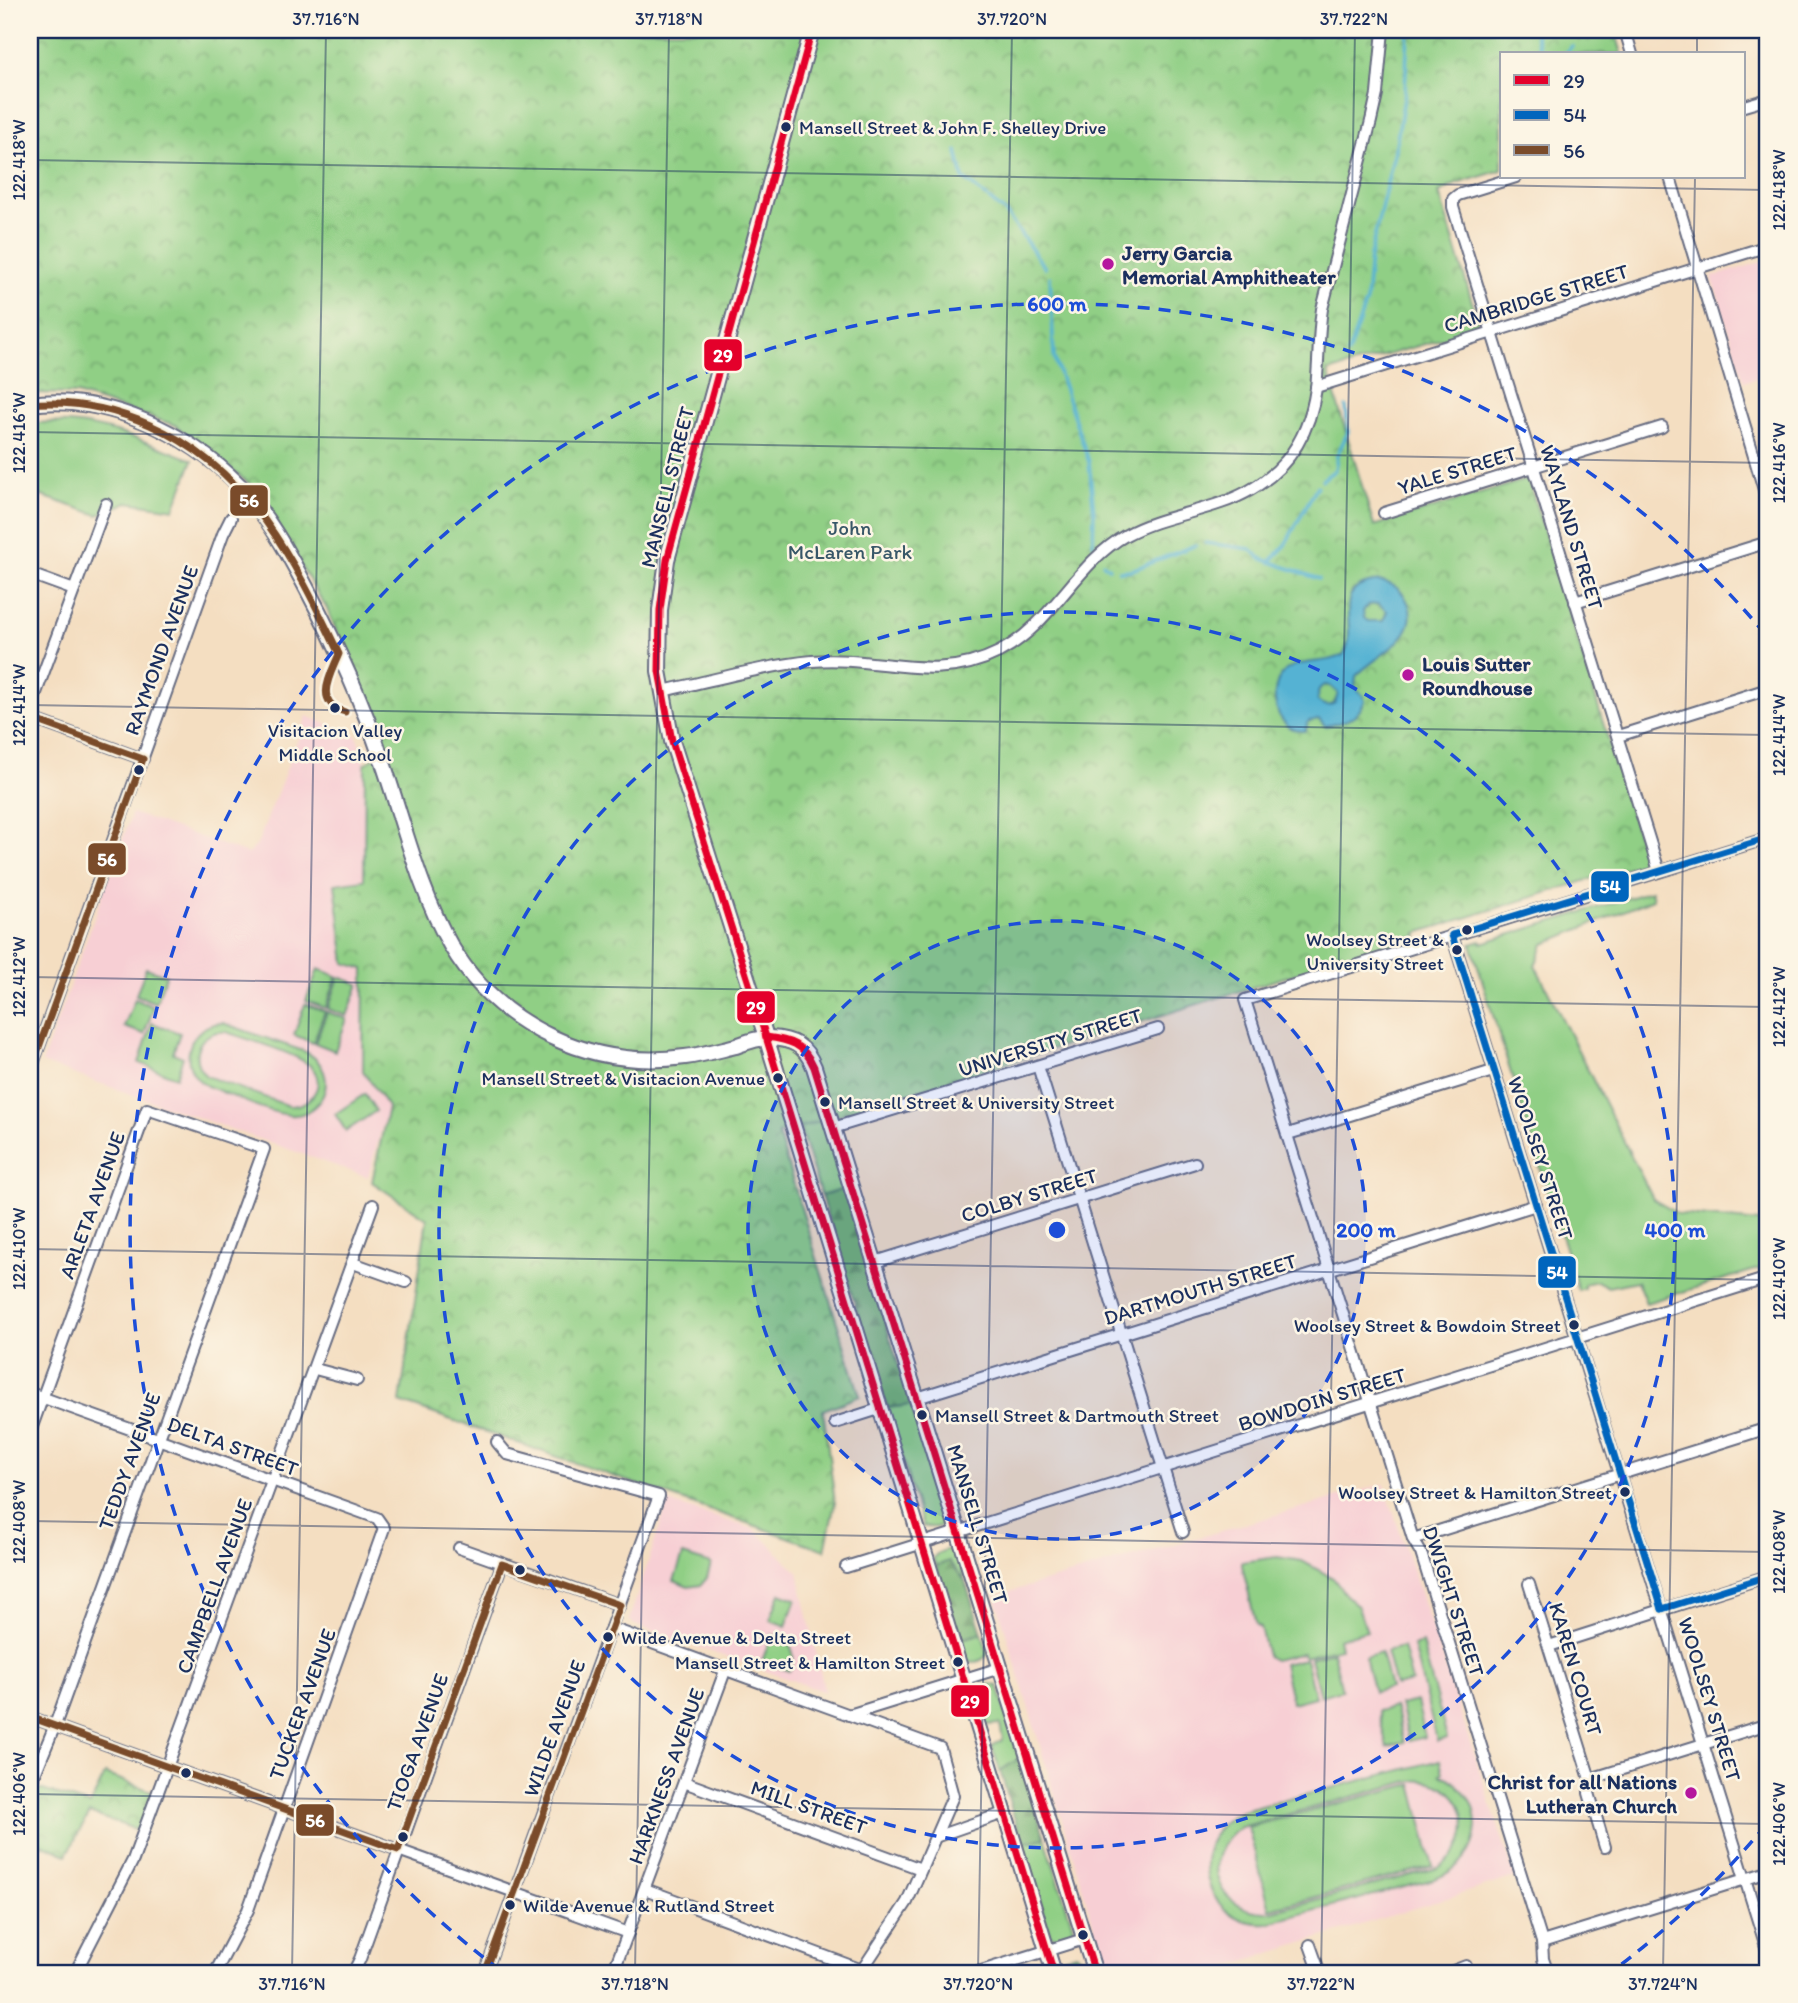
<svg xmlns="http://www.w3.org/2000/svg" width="1798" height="2003" font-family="Itim,sans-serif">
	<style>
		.built { fill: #f7cfd4 }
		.green { fill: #90cf85; stroke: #567f72; stroke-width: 2; fill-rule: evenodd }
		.forest { fill: url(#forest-firs); stroke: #487068; stroke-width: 2 }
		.park { fill: url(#park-crowns); stroke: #567f72; stroke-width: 2 }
		.water { fill: #54b2d3; stroke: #387098; stroke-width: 2; fill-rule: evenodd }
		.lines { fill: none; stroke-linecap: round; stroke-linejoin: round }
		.stream { stroke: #54b2d3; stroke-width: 3.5 }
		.minor-casing { stroke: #676c81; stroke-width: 14 }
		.tertiary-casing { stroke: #676c81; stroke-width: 18 }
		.minor { stroke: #fff; stroke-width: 10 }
		.tertiary { stroke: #fff; stroke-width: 14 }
		.bus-1-casing { stroke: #fcf5e5; stroke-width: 12 }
		.bus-2-casing { stroke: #fcf5e5; stroke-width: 12 }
		.bus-3-casing { stroke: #fcf5e5; stroke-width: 12 }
		.bus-1 { stroke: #e4002b; stroke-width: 7 }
		.bus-2 { stroke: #0065bd; stroke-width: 7 }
		.bus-3 { stroke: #7a4b2a; stroke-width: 7 }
		.ticks { fill: none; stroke: #1b2f5e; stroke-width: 2; stroke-opacity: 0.45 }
		.ring { fill: none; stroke: #1d4ed8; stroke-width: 3.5; stroke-dasharray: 12 9 }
		.bus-dot { fill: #1b2f5e; stroke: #fcf5e5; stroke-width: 2.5 }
		.poi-dot { fill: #b5179e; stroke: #fcf5e5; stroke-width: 2.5 }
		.labels { text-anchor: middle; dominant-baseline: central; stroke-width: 5; stroke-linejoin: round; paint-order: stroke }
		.bus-label { font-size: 19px; fill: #1b2f5e; stroke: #fcf5e5; text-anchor: start }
		.poi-label { font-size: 21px; font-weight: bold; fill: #1b2f5e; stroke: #fcf5e5; text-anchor: start }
		.street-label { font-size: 21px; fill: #1b2f5e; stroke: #fcf5e5 }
		.park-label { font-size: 21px; fill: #385768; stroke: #fcf5e5 }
		.centre { fill: #1d4ed8; stroke: #fcf5e5; stroke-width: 3.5 }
		.ring-label { font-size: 21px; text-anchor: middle; font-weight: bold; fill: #1d4ed8; stroke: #fcf5e5; stroke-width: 5; stroke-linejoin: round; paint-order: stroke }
		.line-badge { stroke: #fcf5e5; stroke-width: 2.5 }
		.badge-label { font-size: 19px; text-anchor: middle; font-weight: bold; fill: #fff }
		.neatline { fill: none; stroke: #1b2f5e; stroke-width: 2.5 }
		.ticks-label { font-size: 18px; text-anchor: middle; fill: #1b2f5e }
	</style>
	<defs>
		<pattern id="forest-firs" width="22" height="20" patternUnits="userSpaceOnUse" patternTransform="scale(1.75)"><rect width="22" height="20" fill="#74b272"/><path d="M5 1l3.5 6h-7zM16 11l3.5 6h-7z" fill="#5e9161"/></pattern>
		<pattern id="park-crowns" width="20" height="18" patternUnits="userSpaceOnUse" patternTransform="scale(1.75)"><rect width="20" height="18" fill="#90cf85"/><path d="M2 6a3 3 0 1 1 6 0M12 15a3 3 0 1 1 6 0" fill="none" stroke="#75a870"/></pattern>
	</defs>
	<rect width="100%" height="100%" fill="#fcf5e5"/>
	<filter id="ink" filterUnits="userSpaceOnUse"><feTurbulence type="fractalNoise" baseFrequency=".0143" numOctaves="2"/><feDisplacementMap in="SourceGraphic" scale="14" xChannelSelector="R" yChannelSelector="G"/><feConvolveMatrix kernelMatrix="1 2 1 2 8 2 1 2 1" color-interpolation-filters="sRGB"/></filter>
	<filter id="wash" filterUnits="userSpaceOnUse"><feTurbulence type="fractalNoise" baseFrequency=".00686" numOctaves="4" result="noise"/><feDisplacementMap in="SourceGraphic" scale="28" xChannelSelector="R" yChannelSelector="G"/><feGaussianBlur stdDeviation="1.57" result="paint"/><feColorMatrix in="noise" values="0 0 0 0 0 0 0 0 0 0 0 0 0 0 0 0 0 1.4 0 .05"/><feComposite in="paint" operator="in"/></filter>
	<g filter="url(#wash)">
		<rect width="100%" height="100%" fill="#f4dec1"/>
		<g class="built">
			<path d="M1768 260V374L1744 382 1712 277Z"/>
			<path d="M307 716 357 736 365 764 363 1071 388 1107 368 1177 42 1063 132 813 248 854 257 845Z"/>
			<path d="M1384 1484 1515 1877 1206 1973H1108L995 1596Z"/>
			<path d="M668 1502 754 1529 798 1572 825 1692 635 1625 629 1620Z"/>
		</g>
		<g class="green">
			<path d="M30 423C42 423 55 422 68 423 112 426 153 445 193 460L174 509 128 502 98 515 30 492Z"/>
			<path d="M1651 891 1653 899 1544 944 1535 965 1653 1199 1678 1214 1768 1223V1266L1646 1303 1637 1281 1608 1287 1597 1281 1584 1284V1288L1578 1290 1471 944 1481 941 1482 943Z"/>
			<path d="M146 968 166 975 156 1003 136 995Z"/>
			<path d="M318 969 337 976 326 1008 306 1001Z"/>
			<path d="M339 977 359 984 347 1016 328 1009Z"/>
			<path d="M135 999 154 1007 144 1034 124 1027Z"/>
			<path d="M305 1004 325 1011 313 1043 294 1035Z"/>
			<path d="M327 1012 347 1019 335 1051 315 1043Z"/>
			<path d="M152 1023 180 1033 173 1053 183 1057 176 1077 139 1063Z"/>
			<path d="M223 1023 306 1052C317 1058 325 1068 326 1082 326 1101 308 1117 290 1115 267 1113 229 1094 207 1086 175 1068 187 1023 223 1023ZM217 1032H226C243 1038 304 1055 313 1069 326 1087 309 1107 289 1106L206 1076C190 1060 195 1038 217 1032Z"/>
			<path d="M365 1094 376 1111 346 1131 335 1114Z"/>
			<path d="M823 1120 844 1189 821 1196 799 1126Z"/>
			<path d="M911 1405 946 1520C939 1530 933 1527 923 1527L887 1408Z"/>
			<path d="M948 1549 956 1551 965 1581 949 1562 936 1566 933 1558 938 1553Z"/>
			<path d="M683 1555 711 1564 707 1578 701 1585 688 1587 674 1581Z"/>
			<path d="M1277 1557 1302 1561 1333 1578 1345 1594 1357 1605 1367 1631 1338 1639 1340 1648 1304 1657 1303 1653 1274 1660 1267 1656 1260 1627 1256 1625 1242 1565V1562Z"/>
			<path d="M780 1593 796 1599 786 1626 770 1620Z"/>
			<path d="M982 1633 988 1654C981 1662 976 1663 965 1661L959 1640Z"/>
			<path d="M772 1635C791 1640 799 1653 789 1671L762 1661Z"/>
			<path d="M1422 1643 1447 1738 1437 1741 1413 1646Z"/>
			<path d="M1403 1647 1412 1682 1395 1686 1386 1651Z"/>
			<path d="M1333 1652 1342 1690 1320 1696 1310 1658Z"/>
			<path d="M1381 1652 1390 1688 1374 1692 1365 1657Z"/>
			<path d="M1305 1659 1315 1697 1292 1703 1283 1664Z"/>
			<path d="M990 1684 998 1686 1020 1758 1000 1771 992 1746 1003 1740 1000 1724 985 1725 980 1707 994 1702 992 1694 980 1687Z"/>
			<path d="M1417 1701 1425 1737 1409 1741 1400 1705Z"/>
			<path d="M1395 1707 1404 1742 1387 1747 1378 1711Z"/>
			<path d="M1440 1760 1443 1773 1441 1774C1491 1798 1486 1860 1435 1879L1267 1923C1199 1928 1182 1830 1246 1810ZM1410 1781C1465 1774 1486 1840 1438 1868L1270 1912C1218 1915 1195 1857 1241 1827Z"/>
			<path d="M1412 1784 1433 1866 1270 1909 1248 1827Z"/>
			<path d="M1045 1838 1073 1927 1070 1934 1059 1938 1050 1935 1022 1843Z"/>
		</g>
		<g class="forest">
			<path d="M844 1189 911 1405 887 1408 821 1196Z"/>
			<path d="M949 1561 965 1581 982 1633 959 1640 936 1566Z"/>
			<path d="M1020 1758 1045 1838 1022 1843 1000 1771Z"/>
			<path d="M1076 1953 1082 1958 1087 1973H1071L1070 1970 1065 1968 1061 1962 1064 1957Z"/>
		</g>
		<g class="park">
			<path d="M30 30H1615L1622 54H1502V170L1456 184 1439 193 1480 328 1328 372 1374 526 1528 479 1646 862 1417 933 1418 936 778 1134 860 1396 823 1410 835 1503 825 1550 400 1402 427 1219 372 1182 388 1107 363 1071 364 969 345 963 335 884 364 880 365 764 388 749 327 609 252 486 175 425 77 394 30 393Z"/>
			<path d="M105 1774 154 1792 140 1831 89 1813 67 1855 30 1839V1802L36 1788 90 1805Z"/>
		</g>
		<path class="water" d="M1373 582C1385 580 1396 585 1403 594 1431 633 1376 655 1356 676L1355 686 1363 696 1365 701C1357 720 1343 722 1325 726L1319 719 1309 721 1305 731C1274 733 1264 683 1289 668 1305 659 1328 664 1343 655 1361 630 1328 590 1373 582ZM1378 604 1387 611 1383 621H1368L1364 618 1363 611 1368 605ZM1325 685 1330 686 1338 693 1335 703C1328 707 1323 706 1317 700L1319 689Z"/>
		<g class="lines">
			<g class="stream">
				<path d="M1534 30 1540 50 1544 54"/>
				<path d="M1564 54 1572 46"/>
				<path d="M957 151 963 178 1006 213 1045 268"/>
				<path d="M1050 277 1054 357 1089 462 1094 513 1093 544"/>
				<path d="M1348 354 1366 301 1370 256 1396 145 1405 92 1408 30"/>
				<path d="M1322 480 1335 470 1337 455 1348 432 1346 407"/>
				<path d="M1205 543 1251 549 1260 558 1319 579"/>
				<path d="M1270 562 1284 547 1317 486"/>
				<path d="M1103 563 1109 568"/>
				<path d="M1119 571 1132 570 1196 545"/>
			</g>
		</g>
	</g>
	<g filter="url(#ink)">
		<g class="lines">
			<g class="minor-casing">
				<g id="minor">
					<path d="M1625 30 1632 54"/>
					<path d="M1744 106 1768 99"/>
					<path d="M1516 177 1458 195 1453 199V207L1659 871"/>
					<path d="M1670 177 1768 503"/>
					<path d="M1316 387 1768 246"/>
					<path d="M1384 513 1662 427"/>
					<path d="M30 574 74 590"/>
					<path d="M1575 602 1768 542"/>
					<path d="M662 691C711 681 762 666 812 661 879 655 934 685 999 652 1053 624 1075 564 1126 535 1155 519 1190 514 1221 503 1276 484 1308 447 1316 388 1319 362 1318 335 1322 309L1371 121 1377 94 1383 30"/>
					<path d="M30 709 106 504"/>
					<path d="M30 718 143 759"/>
					<path d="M1618 736 1768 689"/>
					<path d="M1452 935 1768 1953"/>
					<path d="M1038 1066 1183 1532"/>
					<path d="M30 1072 223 534 231 518"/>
					<path d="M833 1128 1158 1029"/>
					<path d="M1288 1134 1493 1071"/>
					<path d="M875 1262 1195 1163"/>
					<path d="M353 1263 406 1282"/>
					<path d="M315 1369 357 1380"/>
					<path d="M30 1393 377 1518 384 1528 248 1910 215 1973"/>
					<path d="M917 1398 1536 1205"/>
					<path d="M835 1423 879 1409"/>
					<path d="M30 1432 147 1109 264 1149 55 1725 30 1786"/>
					<path d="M1413 1539 1768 1428"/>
					<path d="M459 1548 620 1605"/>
					<path d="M846 1567 1768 1278"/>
					<path d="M1529 1584 1590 1779 1589 1793 1605 1847"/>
					<path d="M611 1628 940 1748 953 1796 907 1902 860 1973"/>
					<path d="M1549 1646 1768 1576"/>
					<path d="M849 1715 1000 1668"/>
					<path d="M30 1717 628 1933"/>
					<path d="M1590 1779 1768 1724"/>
					<path d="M684 1782 921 1869"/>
					<path d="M935 1837 1004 1813"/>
					<path d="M645 1889 862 1970 863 1973"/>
					<path d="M1542 1942 1768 1872"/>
					<path d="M1310 1945 1320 1973"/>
					<path d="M75 1973 133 1860 373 1205"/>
					<path d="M353 1973 360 1959 502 1564"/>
					<path d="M485 1973 659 1496 507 1454 497 1442"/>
					<path d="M613 1973 725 1671"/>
					<path d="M975 1973 1084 1939"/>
					<path d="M1448 1973 1466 1966"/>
					<path d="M1548 1973 1543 1959 1542 1942 1421 1553 1413 1539 1245 1000 1768 838"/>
				</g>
			</g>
			<g class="tertiary-casing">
				<g id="tertiary">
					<path d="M812 30 667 560 660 610 659 671 672 741 766 1037 1054 1973"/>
					<path d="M30 404C107 394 187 432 240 486 268 516 288 553 307 589 336 644 362 701 382 760 403 820 419 891 451 946 499 1027 592 1070 685 1057 702 1055 719 1050 736 1046 747 1042 759 1037 770 1038 793 1039 806 1046 814 1067L1095 1973"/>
				</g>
			</g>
			<use href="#minor" class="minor"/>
			<use href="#tertiary" class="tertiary"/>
			<g class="bus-1-casing">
				<g id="bus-1">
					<path d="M812 30 667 560 660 610 659 671 672 741 766 1037 1054 1973"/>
					<path d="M766 1037C790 1040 804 1044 814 1067L1095 1973"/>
				</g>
			</g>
			<g class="bus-2-casing">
				<g id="bus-2">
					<path d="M1452 935 1662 1609"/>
					<path d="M1452 935 1768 838"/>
					<path d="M1662 1609 1768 1576"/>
				</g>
			</g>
			<g class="bus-3-casing">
				<g id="bus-3">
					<path d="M30 404C72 400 112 408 150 425 250 469 294 560 339 654 330 676 313 702 345 712"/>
					<path d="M30 718 143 759 30 1072"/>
					<path d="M30 1717 398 1850 502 1564 620 1605 485 1973"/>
				</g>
			</g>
			<use href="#bus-1" class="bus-1"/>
			<use href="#bus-2" class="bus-2"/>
			<use href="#bus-3" class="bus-3"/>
		</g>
	</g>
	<path class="ticks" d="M1697 54V30M30 160 1768 190M30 432 1768 463M30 705 1768 735M30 977 1768 1007M30 1249 1768 1280M30 1521 1768 1552M30 1794 1768 1824M292 1973 326 30M635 1973 669 30M978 1973 1012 30M1321 1973 1355 30M1663 1973 1695 177"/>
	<circle cx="1057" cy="1230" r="309" fill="#1d4ed8" fill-opacity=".12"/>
	<g class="ring">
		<circle cx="1057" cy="1230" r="309"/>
		<circle cx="1057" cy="1230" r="618"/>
		<path d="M1766 1825A926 926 0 0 1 1614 1970M500 1970A926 926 0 1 1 1766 635"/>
	</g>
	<g class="bus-dot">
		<circle cx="786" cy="127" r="6"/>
		<circle cx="335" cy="708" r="6"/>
		<circle cx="139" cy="770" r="6"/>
		<circle cx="1467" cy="930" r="6"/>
		<circle cx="1457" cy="950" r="6"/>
		<circle cx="778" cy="1078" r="6"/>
		<circle cx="825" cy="1102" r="6"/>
		<circle cx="1574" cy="1325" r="6"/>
		<circle cx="922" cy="1415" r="6"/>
		<circle cx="1625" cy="1492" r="6"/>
		<circle cx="520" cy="1570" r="6"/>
		<circle cx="608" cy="1637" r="6"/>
		<circle cx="958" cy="1662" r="6"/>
		<circle cx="186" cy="1773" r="6"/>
		<circle cx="403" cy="1837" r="6"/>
		<circle cx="510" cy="1905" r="6"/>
		<circle cx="1083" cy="1935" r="6"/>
	</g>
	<g class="poi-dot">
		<circle cx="1108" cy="264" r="7"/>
		<circle cx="1408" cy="675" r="7"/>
		<circle cx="1691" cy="1793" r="7"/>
	</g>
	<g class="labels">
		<g class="bus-label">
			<text x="799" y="127">Mansell Street &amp; John F. Shelley Drive</text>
			<text x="335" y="730" text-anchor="middle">Visitacion Valley<tspan x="335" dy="24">Middle School</tspan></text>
			<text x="1444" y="939" text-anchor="end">Woolsey Street &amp;<tspan x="1444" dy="24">University Street</tspan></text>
			<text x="765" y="1078" text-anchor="end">Mansell Street &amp; Visitacion Avenue</text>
			<text x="838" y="1102">Mansell Street &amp; University Street</text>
			<text x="1561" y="1325" text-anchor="end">Woolsey Street &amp; Bowdoin Street</text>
			<text x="935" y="1415">Mansell Street &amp; Dartmouth Street</text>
			<text x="1612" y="1492" text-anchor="end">Woolsey Street &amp; Hamilton Street</text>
			<text x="621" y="1637">Wilde Avenue &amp; Delta Street</text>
			<text x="945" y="1662" text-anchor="end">Mansell Street &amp; Hamilton Street</text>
			<text x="523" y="1905">Wilde Avenue &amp; Rutland Street</text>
		</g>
		<g class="poi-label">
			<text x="1122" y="252">Jerry Garcia<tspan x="1122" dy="24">Memorial Amphitheater</tspan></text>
			<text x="1422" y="663">Louis Sutter<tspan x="1422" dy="24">Roundhouse</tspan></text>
			<text x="1677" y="1781" text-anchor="end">Christ for all Nations<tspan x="1677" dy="24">Lutheran Church</tspan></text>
		</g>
		<g class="street-label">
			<text transform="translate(1536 298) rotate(-17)">CAMBRIDGE STREET</text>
			<text transform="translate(1457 470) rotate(-17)">YALE STREET</text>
			<text transform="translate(667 487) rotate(-76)">MANSELL STREET</text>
			<text transform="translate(1572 527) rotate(73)">WAYLAND STREET</text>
			<text transform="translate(161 650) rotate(-70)">RAYMOND AVENUE</text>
			<text transform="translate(1050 1042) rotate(-17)">UNIVERSITY STREET</text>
			<text transform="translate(1541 1158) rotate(72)">WOOLSEY STREET</text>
			<text transform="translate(1029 1195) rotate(-17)">COLBY STREET</text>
			<text transform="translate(92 1205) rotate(-70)">ARLETA AVENUE</text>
			<text transform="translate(1200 1289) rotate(-17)">DARTMOUTH STREET</text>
			<text transform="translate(1322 1399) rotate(-17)">BOWDOIN STREET</text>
			<text transform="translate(233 1446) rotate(20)">DELTA STREET</text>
			<text transform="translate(129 1461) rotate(-70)">TEDDY AVENUE</text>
			<text transform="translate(978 1524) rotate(73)">MANSELL STREET</text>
			<text transform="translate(214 1586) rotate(-70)">CAMPBELL AVENUE</text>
			<text transform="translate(1454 1601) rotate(72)">DWIGHT STREET</text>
			<text transform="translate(1576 1669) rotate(73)">KAREN COURT</text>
			<text transform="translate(1710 1699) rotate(73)">WOOLSEY STREET</text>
			<text transform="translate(302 1704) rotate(-70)">TUCKER AVENUE</text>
			<text transform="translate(554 1728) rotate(-70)">WILDE AVENUE</text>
			<text transform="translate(417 1742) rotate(-70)">TIOGA AVENUE</text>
			<text transform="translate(666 1776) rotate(-70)">HARKNESS AVENUE</text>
			<text transform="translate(809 1807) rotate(20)">MILL STREET</text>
		</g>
		<g class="park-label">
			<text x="850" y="527">John<tspan x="850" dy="24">McLaren Park</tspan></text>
		</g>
	</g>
	<circle cx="1057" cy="1230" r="10" class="centre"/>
	<g class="ring-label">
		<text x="1057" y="311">600 m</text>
		<text x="1366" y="1237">200 m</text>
		<text x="1675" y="1237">400 m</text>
	</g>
	<g class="line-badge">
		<rect x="703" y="338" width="40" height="34" rx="7" fill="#e4002b"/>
		<rect x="229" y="484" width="40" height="33" rx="7" fill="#7a4b2a"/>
		<rect x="87" y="842" width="40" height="34" rx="7" fill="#7a4b2a"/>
		<rect x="1590" y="870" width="40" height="33" rx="7" fill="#0065bd"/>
		<rect x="736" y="990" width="40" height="34" rx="7" fill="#e4002b"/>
		<rect x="1537" y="1255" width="40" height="34" rx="7" fill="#0065bd"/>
		<rect x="950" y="1684" width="40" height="34" rx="7" fill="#e4002b"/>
		<rect x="295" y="1803" width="40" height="34" rx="7" fill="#7a4b2a"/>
	</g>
	<g class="badge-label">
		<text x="723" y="362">29</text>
		<text x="249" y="507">56</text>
		<text x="107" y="866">56</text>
		<text x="1610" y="893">54</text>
		<text x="756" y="1014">29</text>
		<text x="1557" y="1279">54</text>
		<text x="970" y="1708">29</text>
		<text x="315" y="1827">56</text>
	</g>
	<rect width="1798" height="2003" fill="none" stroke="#fcf5e5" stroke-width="77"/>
	<rect x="1500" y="52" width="245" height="126" fill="#fcf5e5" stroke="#a2a6af" stroke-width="2"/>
	<rect x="1514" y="75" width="35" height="10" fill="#e4002b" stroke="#a2a6af" stroke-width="2"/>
	<text x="1563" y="88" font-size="21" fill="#1b2f5e">29</text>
	<rect x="1514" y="110" width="35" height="10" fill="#0065bd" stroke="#a2a6af" stroke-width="2"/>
	<text x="1563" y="122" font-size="21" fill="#1b2f5e">54</text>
	<rect x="1514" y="145" width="35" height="10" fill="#7a4b2a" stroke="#a2a6af" stroke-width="2"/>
	<text x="1563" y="158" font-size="21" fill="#1b2f5e">56</text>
	<rect x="38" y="38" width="1721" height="1927" class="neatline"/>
	<g class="ticks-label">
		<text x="326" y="25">37.716°N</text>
		<text x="669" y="25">37.718°N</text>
		<text x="1012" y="25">37.720°N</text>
		<text x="1354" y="25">37.722°N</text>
		<text transform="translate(19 160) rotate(-90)" y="6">122.418°W</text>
		<text transform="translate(1779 190) rotate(-90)" y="6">122.418°W</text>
		<text transform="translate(19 433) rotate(-90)" y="6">122.416°W</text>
		<text transform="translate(1779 463) rotate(-90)" y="6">122.416°W</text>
		<text transform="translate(19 705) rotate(-90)" y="6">122.414°W</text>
		<text transform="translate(1779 735) rotate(-90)" y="6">122.414°W</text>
		<text transform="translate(19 977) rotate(-90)" y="6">122.412°W</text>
		<text transform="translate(1779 1007) rotate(-90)" y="6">122.412°W</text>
		<text transform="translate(19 1249) rotate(-90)" y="6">122.410°W</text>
		<text transform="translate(1779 1279) rotate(-90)" y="6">122.410°W</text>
		<text transform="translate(19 1522) rotate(-90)" y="6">122.408°W</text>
		<text transform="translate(1779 1552) rotate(-90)" y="6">122.408°W</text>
		<text transform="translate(19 1794) rotate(-90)" y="6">122.406°W</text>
		<text transform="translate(1779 1824) rotate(-90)" y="6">122.406°W</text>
		<text x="292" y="1990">37.716°N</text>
		<text x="635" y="1990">37.718°N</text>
		<text x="978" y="1990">37.720°N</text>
		<text x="1321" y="1990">37.722°N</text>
		<text x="1663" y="1990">37.724°N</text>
	</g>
</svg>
